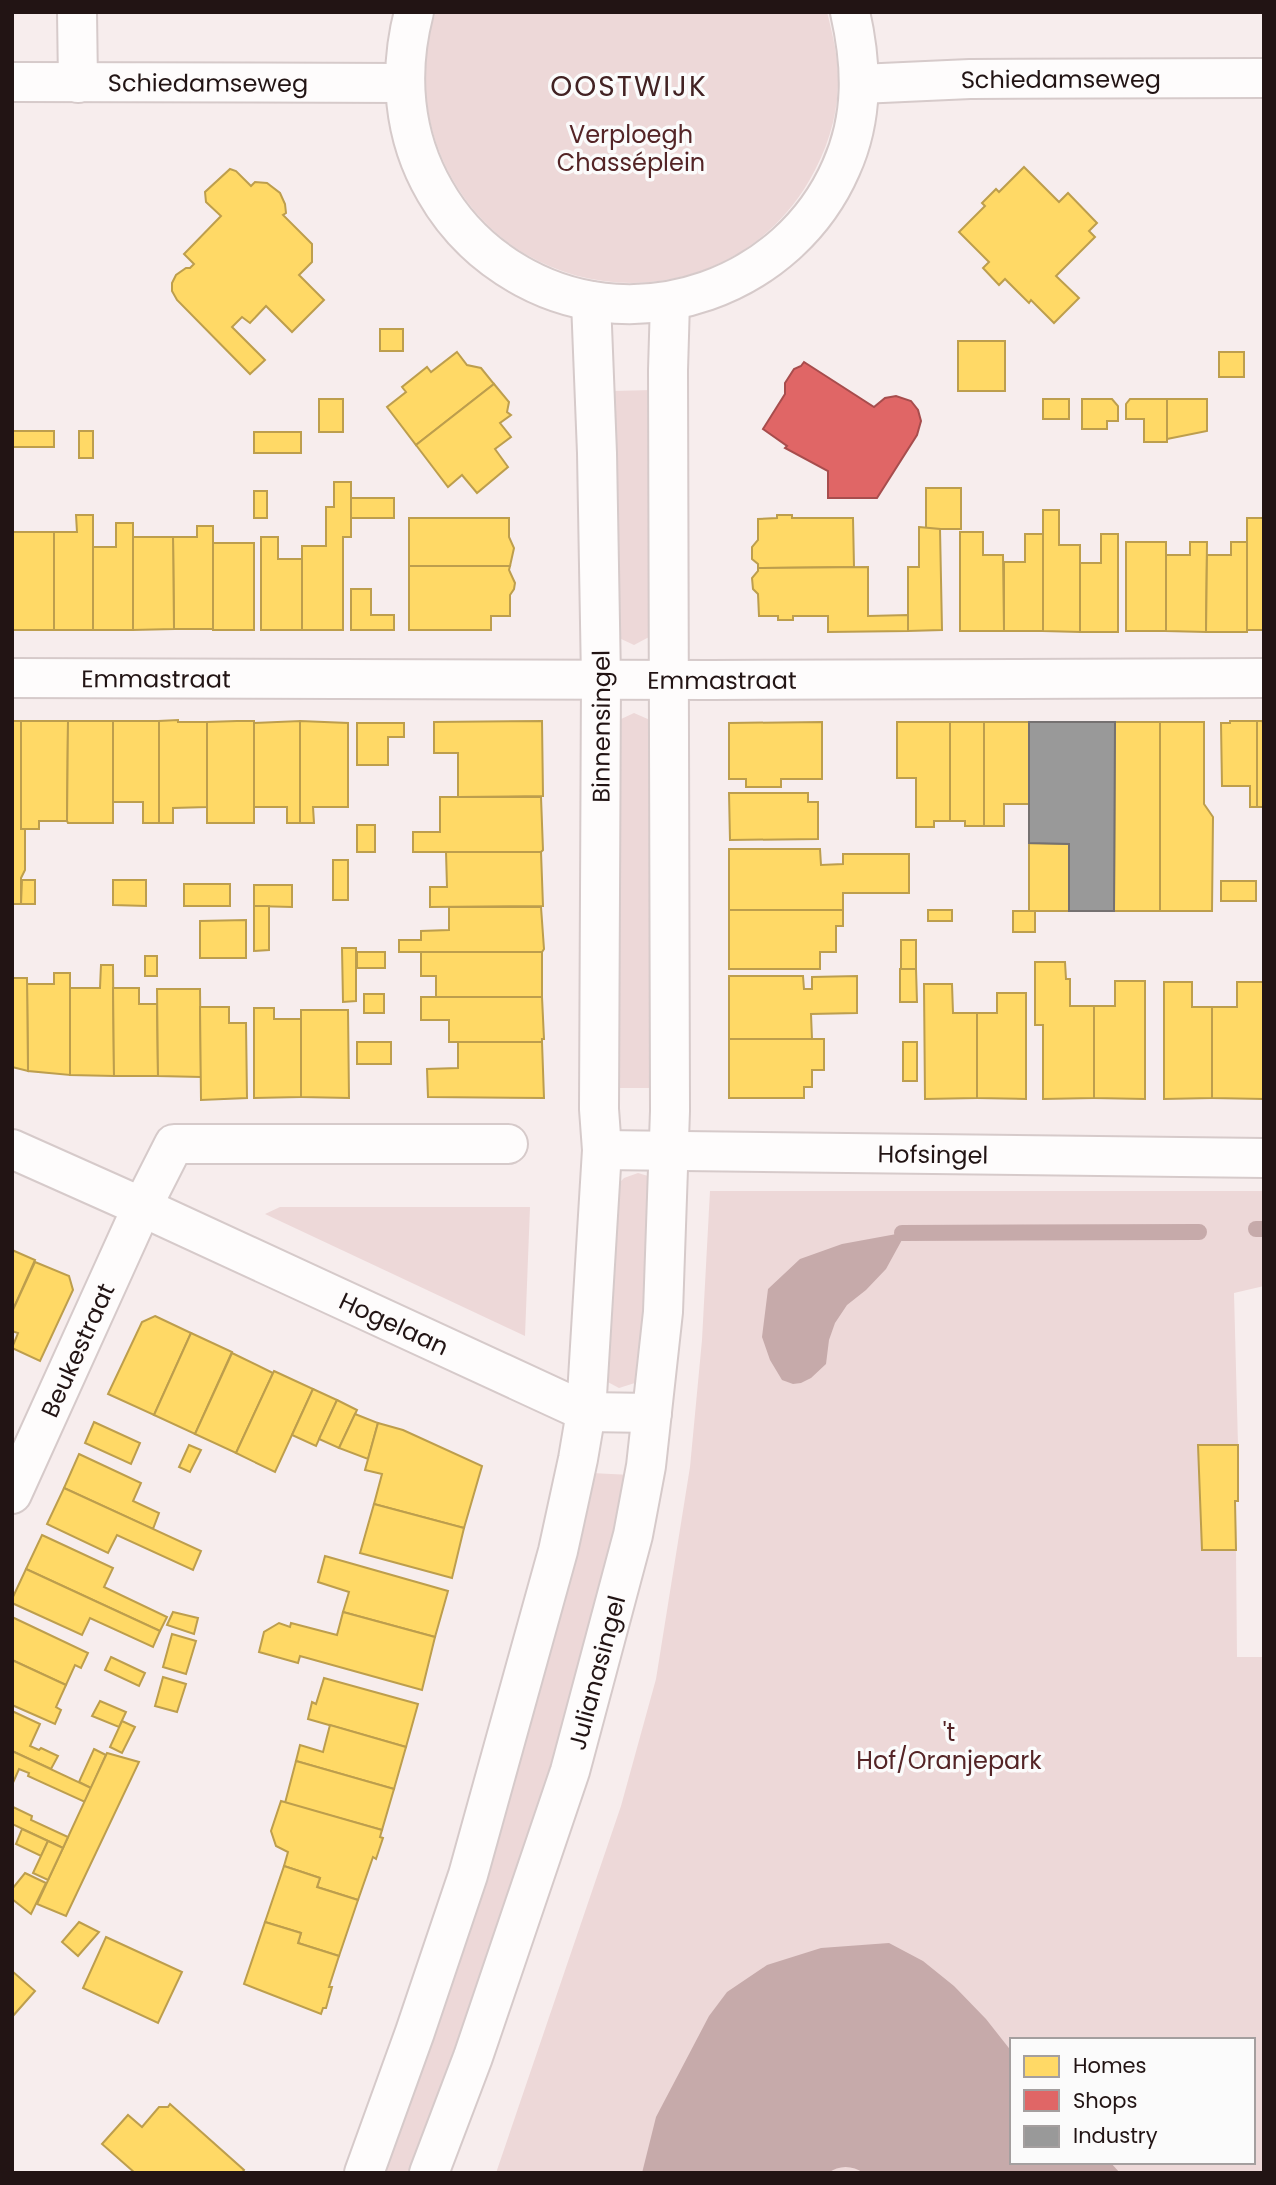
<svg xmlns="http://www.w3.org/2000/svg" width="1276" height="2185" font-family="Poppins,sans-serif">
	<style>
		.green { fill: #edd8d8; fill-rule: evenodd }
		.water { fill: #c6aaaa }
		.homes { fill: #ffd966; stroke: #bd9e4d; stroke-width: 2 }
		.shops { fill: #e06666; stroke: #a74d4d; stroke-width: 2 }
		.industry { fill: #999; stroke: #757171; stroke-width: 2 }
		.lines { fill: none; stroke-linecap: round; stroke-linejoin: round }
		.stream { stroke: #c6aaaa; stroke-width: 16 }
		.street-casing { stroke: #d6caca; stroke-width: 42 }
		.secondary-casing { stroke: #d6caca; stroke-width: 42 }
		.street { stroke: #fefcfc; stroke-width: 38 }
		.secondary { stroke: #fefcfc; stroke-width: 38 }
		.labels { text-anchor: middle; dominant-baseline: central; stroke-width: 7; stroke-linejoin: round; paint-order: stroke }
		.street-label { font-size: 24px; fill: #221414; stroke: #fbfbfb }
		.park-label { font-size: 24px; fill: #542426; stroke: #fbfbfb }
		.quarter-label { font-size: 28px; letter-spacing: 2px; fill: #422223; stroke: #fbfbfb }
	</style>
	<rect width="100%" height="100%" fill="#f7eded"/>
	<g class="green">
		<path d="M436 12H827C833 36 839 60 838 86 837 119 826 152 809 181 726 323 518 315 446 167 423 119 418 63 436 12Z"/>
		<path d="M654 390 649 637 634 645 619 638 611 391Z"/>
		<path d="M634 713 650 720 659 1088H616L619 720Z"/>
		<path d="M638 1173 648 1176 659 1194 638 1382 619 1388 604 1380 611 1192 624 1178Z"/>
		<path d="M710 1191H1264V1286L1234 1293 1238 1445H1198L1202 1550H1236L1237 1657H1264V2173H496L621 1806 656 1679 690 1467 702 1340ZM1012 2040H1253V2162H1012Z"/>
		<path d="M280 1207H530L525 1336 265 1214Z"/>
		<path d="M591 1473 631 1475 578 1690 415 2173H374Z"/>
	</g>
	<g class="water">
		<path d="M902 1233 903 1238 886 1269 866 1290 847 1305 835 1323 829 1340 826 1364 811 1378 801 1383 793 1384 782 1380 770 1360 762 1337 768 1289 800 1259 842 1244Z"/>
		<path d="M889 1943 923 1961 954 1986 986 2019 1012 2052V2162H1110L1120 2173H864C852 2165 839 2165 828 2173H642L656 2117 709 2016 727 1992 767 1965 821 1948Z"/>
	</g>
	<g class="homes">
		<path d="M1024 167 1059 202 1068 193 1097 223 1089 231 1095 237 1056 276 1079 298 1054 323 1031 300 1029 303 1005 279 999 285 983 268 989 262 959 232 985 206 982 203 996 189 999 192Z"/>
		<path d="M230 169 236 171 251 186 255 182 267 183 280 193 285 204 286 213 283 215 312 244V262L299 275 324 300 292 332 266 306 250 323 242 317 232 327 265 360 250 374 177 300 172 291V283L176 275 186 268H190L194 264 184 254 221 216 206 202 205 192Z"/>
		<rect x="380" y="329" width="23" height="22"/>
		<rect x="958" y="341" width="47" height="50"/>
		<path d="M457 352 467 365 481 368 494 384 416 445 387 407 406 392 402 387 427 367 431 372Z"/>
		<rect x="1219" y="352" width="25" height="25"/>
		<path d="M494 384 509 402 507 412 511 415 500 423 511 437 495 449 508 467 477 493 462 475 448 487 416 445Z"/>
		<rect x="319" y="399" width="24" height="33"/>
		<rect x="1043" y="399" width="26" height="20"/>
		<path d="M1082 399H1112L1118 406V421H1107V429H1082Z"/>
		<path d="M1130 399H1167V442H1144V419H1126V404Z"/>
		<path d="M1167 399H1207V431L1167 439Z"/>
		<rect x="13" y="431" width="41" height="16"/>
		<rect x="79" y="431" width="14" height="27"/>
		<rect x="254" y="432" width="47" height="21"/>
		<path d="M334 482H351V537H343V630H302V546H326V507H334Z"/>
		<rect x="926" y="488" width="35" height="41"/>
		<rect x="254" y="491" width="13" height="27"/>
		<rect x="351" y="498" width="43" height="20"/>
		<path d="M1043 510H1059V545H1080V632L1043 631Z"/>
		<path d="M76 515H93V630H54V532H77Z"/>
		<path d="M777 515H792V518H853L854 567 758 568V564L752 559V547L758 540V519L777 518Z"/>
		<path d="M409 518H509V537L514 548 510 566H409Z"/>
		<rect x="1247" y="518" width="17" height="112"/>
		<path d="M116 523H133V630H93V547H116Z"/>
		<path d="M197 526H213V629H174L173 537H197Z"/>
		<path d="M919 527 940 529 942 630 908 631V567H919Z"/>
		<path d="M12 532H54V630H13Z"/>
		<path d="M960 532H983V555H1003L1004 631H960Z"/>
		<path d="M1025 534H1043V631H1004V562H1025Z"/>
		<path d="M1101 534H1118V632H1080V563H1101Z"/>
		<path d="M133 537H173L174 629 133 630Z"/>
		<path d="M261 537H278V559H302V630H261Z"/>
		<rect x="1126" y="542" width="40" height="89"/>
		<path d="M1190 542H1207L1206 632 1166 631V555H1190Z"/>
		<path d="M1231 542H1247V632H1206L1207 555H1231Z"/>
		<rect x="213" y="543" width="41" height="87"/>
		<path d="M409 566H510L509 570 515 583 514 589 510 595V616H491V630H409Z"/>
		<path d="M868 567V616L908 615V631L828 632V616H793V620H778V616H759L758 594 753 589 752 578 758 571V568Z"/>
		<path d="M351 589H371V615H394V630H351Z"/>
		<path d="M178 720V722H207V807L173 808V823H159V721Z"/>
		<path d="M12 721H21V829H25V870L21 878V904H12Z"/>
		<path d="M21 721H68L67 821H39V829H21Z"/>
		<path d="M68 721H113V823H68L67 821Z"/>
		<path d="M113 721H159V823H143V802H113Z"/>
		<path d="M237 721H254V823H207V722Z"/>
		<path d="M254 721V723L300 721V823H287V807H254Z"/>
		<path d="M300 721 348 723V807H313L314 823H300Z"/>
		<path d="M542 721 543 796 458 797V753H434V722Z"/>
		<path d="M1230 721H1257V807H1250V786H1222L1221 723H1230Z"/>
		<path d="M1257 721H1262L1264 724V807H1257Z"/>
		<path d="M822 722V779H781V787H746V779H729V723Z"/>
		<path d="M897 722H950V821H934V827H916V778H897Z"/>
		<path d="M950 722H984V826H965V821H950Z"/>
		<path d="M984 722H1029V804H1004V826H984Z"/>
		<path d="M1115 722H1160V911H1114Z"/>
		<path d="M1160 722H1204V804L1213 817 1212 911H1160Z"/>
		<path d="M357 723H404V737H388V765H357Z"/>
		<path d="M729 793H808V802H818V839L730 840Z"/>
		<path d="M440 797H541L543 850 541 852H413V832H440Z"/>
		<rect x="357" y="825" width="18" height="27"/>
		<path d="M1029 843 1069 844V911H1029Z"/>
		<path d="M729 849H820L821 865 843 864V854H909V893H843V910H729Z"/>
		<path d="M446 852H541L543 906 430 907V887H447Z"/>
		<rect x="333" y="860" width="15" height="40"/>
		<path d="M22 880H35V904H21Z"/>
		<path d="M113 880H146V906L113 905Z"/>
		<rect x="1221" y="881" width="35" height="20"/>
		<rect x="184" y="884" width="46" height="22"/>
		<path d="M254 885H292V907L254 906Z"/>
		<path d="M254 906H269V950L254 951Z"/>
		<path d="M449 907H541L544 949 542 952H399V940H421V931L449 930Z"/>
		<path d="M729 910H843V926H836V952H820V969H729Z"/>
		<rect x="928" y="910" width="24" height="11"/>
		<rect x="1013" y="911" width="22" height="21"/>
		<path d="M246 920V958H200V921Z"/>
		<rect x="901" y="940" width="15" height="29"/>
		<path d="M342 948H356V1001L343 1002Z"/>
		<rect x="357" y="952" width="28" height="16"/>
		<path d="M421 952H542V997H436V976H421Z"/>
		<rect x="145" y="956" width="12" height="20"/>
		<path d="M1035 962H1065L1066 979H1070V1006H1094V1098L1043 1099V1025H1035Z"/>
		<path d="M101 965H113L114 1076 70 1075V988H100Z"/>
		<path d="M900 969H916L917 1002H900Z"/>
		<path d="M54 973H70V1075L28 1071 27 984H54Z"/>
		<path d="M729 976H803L804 989H812V977L857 976V1013L811 1014 812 1039H729Z"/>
		<path d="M12 978H27L28 1071 12 1067Z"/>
		<path d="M1115 981H1145V1099L1094 1098V1006H1115Z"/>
		<path d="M1164 982H1192V1007H1212V1098L1164 1099Z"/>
		<path d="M1237 982H1264V1099L1212 1098V1007H1237Z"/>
		<path d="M924 984H952L953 1013H977V1098L925 1099Z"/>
		<path d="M113 988H139V1004H157L158 1076H114Z"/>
		<path d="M157 989H200L201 1077 158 1076Z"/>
		<path d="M997 993H1026V1099L977 1098V1013H997Z"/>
		<rect x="364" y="994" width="20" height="19"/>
		<path d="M421 997H542L544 1039H542V1042H449V1020H421Z"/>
		<path d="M200 1007H229V1023H246L247 1098 201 1100Z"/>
		<path d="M254 1008H274V1019H301V1097L254 1098Z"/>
		<path d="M301 1010H348L349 1098 301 1097Z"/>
		<path d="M729 1039H824V1070H812V1087H804V1098H729Z"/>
		<rect x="357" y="1042" width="34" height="22"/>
		<path d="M458 1042H542L544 1098 428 1097 427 1069 458 1068Z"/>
		<rect x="903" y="1042" width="14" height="39"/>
		<path d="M12 1250 35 1260 12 1312Z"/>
		<path d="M35 1262 69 1276 73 1290 40 1361 12 1348 18 1333 12 1331V1312Z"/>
		<path d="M155 1316 191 1333 154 1415 108 1394 142 1322Z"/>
		<path d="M191 1333 232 1352 195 1434 154 1415Z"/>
		<path d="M232 1353 273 1373 236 1453 195 1434Z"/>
		<path d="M274 1371 313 1389 275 1472 236 1453Z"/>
		<path d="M313 1389 337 1400 316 1446 292 1435Z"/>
		<path d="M337 1400 357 1410 339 1448 319 1439Z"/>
		<path d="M355 1414 378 1423 368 1459 339 1448Z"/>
		<path d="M94 1422 140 1443 131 1464 85 1443Z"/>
		<path d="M378 1423 403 1430 482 1466 464 1528 374 1504 382 1474 365 1470Z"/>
		<path d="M189 1445 201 1450 190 1472 179 1467Z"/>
		<path d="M1198 1445H1238V1501H1235L1236 1550H1202Z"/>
		<path d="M79 1454 141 1483 133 1501 159 1513 153 1529 64 1488Z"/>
		<path d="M64 1488 201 1551 193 1570 117 1535 108 1553 47 1524Z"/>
		<path d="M374 1504 464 1528 452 1578 360 1553Z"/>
		<path d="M42 1535 113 1568 104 1587 167 1617 160 1631 26 1569Z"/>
		<path d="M325 1556 448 1591 435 1637 343 1612 349 1592 318 1582Z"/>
		<path d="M26 1569 160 1631 153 1647 90 1618 82 1635 12 1603V1599Z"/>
		<path d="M173 1612 198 1618 194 1634 167 1625Z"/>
		<path d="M343 1612 435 1637 422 1690 300 1656 298 1663 259 1652 264 1632 279 1623 290 1627 291 1623 337 1635Z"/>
		<path d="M12 1617 88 1653 81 1668 75 1665 66 1685 12 1660Z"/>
		<path d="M172 1634 196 1641 186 1674 163 1667Z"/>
		<path d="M111 1657 145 1673 139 1686 105 1670Z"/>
		<path d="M12 1660 66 1685 56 1707 61 1710 55 1724 12 1705Z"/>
		<path d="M163 1677 186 1684 177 1712 155 1706Z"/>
		<path d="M324 1678 418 1704 406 1747 308 1719 312 1702 316 1704Z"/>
		<path d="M100 1701 126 1712 119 1727 92 1716Z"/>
		<path d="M12 1711 40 1724 30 1746 39 1750 41 1748 58 1756 51 1769 12 1751Z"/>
		<path d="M122 1721 135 1727 122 1753 110 1747Z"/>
		<path d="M330 1725 406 1747 394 1789 296 1761 300 1745 323 1752Z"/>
		<path d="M94 1749 106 1755 91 1788 79 1782Z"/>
		<path d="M12 1751 91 1788 85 1802 28 1776 29 1773 19 1769 12 1785Z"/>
		<path d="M107 1753 139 1762 66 1916 37 1904Z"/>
		<path d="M296 1761 394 1789 382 1830 285 1803Z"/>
		<path d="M281 1801 382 1830 380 1837 383 1838 376 1859 373 1857 358 1900 317 1887 320 1878 284 1866 288 1852 276 1846 271 1831Z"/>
		<path d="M13 1807 32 1816 31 1820 68 1837 63 1848 12 1824Z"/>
		<path d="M22 1829 48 1841 41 1856 16 1844Z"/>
		<path d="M48 1841 63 1848 48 1880 33 1873Z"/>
		<path d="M284 1866 320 1878 317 1887 358 1900 339 1956 298 1943 301 1933 265 1922Z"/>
		<path d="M25 1873 46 1883 31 1914 12 1899V1889Z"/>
		<path d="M79 1922 99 1932 78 1956 62 1942Z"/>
		<path d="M265 1922 301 1933 298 1943 339 1956 329 1987H332L326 2008H323L321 2014 244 1984Z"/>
		<path d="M106 1937 182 1972 158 2023 83 1988Z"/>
		<path d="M12 1971 35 1991 12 2017Z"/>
		<path d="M170 2104 244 2170 242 2173H135L102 2144 128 2115 142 2127 159 2107H168Z"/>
	</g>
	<path class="shops" d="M804 362 874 407 885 398 896 396 911 401 918 410 921 421 917 435 877 498H828V471L785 448 787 446 763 429 785 394V383L794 369 801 366Z"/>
	<path class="industry" d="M1029 722H1115L1114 911H1069V844L1029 843Z"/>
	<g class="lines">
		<g class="stream">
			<path d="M1256 1229H1264"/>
			<path d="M902 1233 1199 1232"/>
		</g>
		<g class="street-casing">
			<g id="street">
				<path d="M77 12 78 83"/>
				<path id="s1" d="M12 82 404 83"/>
				<path id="s2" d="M12 678 711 680 1264 678"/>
				<path id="s3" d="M12 1149 142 1207 586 1412 652 1413"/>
				<path id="s4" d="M602 1150 1264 1158"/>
				<path id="s5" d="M12 1494 142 1207 174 1144H508"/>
			</g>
		</g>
		<g class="secondary-casing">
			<g id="secondary">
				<path d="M414 12C398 73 403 136 435 191 456 228 488 258 525 278 640 340 789 287 841 168 864 117 862 65 850 12"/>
				<path id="s6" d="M860 84 970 79 1264 78"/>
				<path id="s7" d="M364 2173 415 2032 468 1875 558 1551 578 1459 586 1412 602 1150 599 1109 601 679 597 453 591 301"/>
				<path id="s8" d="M429 2173 473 2057 570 1771 633 1535 646 1466 663 1312 670 1111 668 370 670 302"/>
			</g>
		</g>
		<use href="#street" class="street"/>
		<use href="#secondary" class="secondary"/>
	</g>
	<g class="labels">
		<g class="street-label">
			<text stroke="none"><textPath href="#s6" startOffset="201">Schiedamseweg</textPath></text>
			<text stroke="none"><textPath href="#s1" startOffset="196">Schiedamseweg</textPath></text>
			<text stroke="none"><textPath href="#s2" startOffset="144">Emmastraat</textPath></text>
			<text stroke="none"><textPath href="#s2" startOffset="710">Emmastraat</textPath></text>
			<text stroke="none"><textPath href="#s7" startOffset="1480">Binnensingel</textPath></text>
			<text stroke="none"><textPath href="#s4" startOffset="331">Hofsingel</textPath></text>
			<text stroke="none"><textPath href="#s3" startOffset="420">Hogelaan</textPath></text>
			<text stroke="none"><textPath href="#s5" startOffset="158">Beukestraat</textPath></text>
			<text stroke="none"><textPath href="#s8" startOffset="528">Julianasingel</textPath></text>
		</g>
		<g class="park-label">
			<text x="631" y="134">Verploegh<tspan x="631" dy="28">Chasséplein</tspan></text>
			<text x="949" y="1732">'t<tspan x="949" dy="28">Hof/Oranjepark</tspan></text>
		</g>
		<g class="quarter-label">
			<text x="629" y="86">OOSTWIJK</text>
		</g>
	</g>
	<rect width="1276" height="2185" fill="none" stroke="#221414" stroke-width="28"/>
	<rect x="1010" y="2038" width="245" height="126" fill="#fbfbfb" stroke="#a49f9f" stroke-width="2"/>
	<rect x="1024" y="2056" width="35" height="21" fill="#ffd966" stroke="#a49f9f" stroke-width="2"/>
	<text x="1073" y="2073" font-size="21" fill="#221414">Homes</text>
	<rect x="1024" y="2090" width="35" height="21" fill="#e06666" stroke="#a49f9f" stroke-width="2"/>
	<text x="1073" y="2108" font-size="21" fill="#221414">Shops</text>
	<rect x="1024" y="2126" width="35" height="21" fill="#999999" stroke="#a49f9f" stroke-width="2"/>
	<text x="1073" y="2143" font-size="21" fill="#221414">Industry</text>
</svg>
